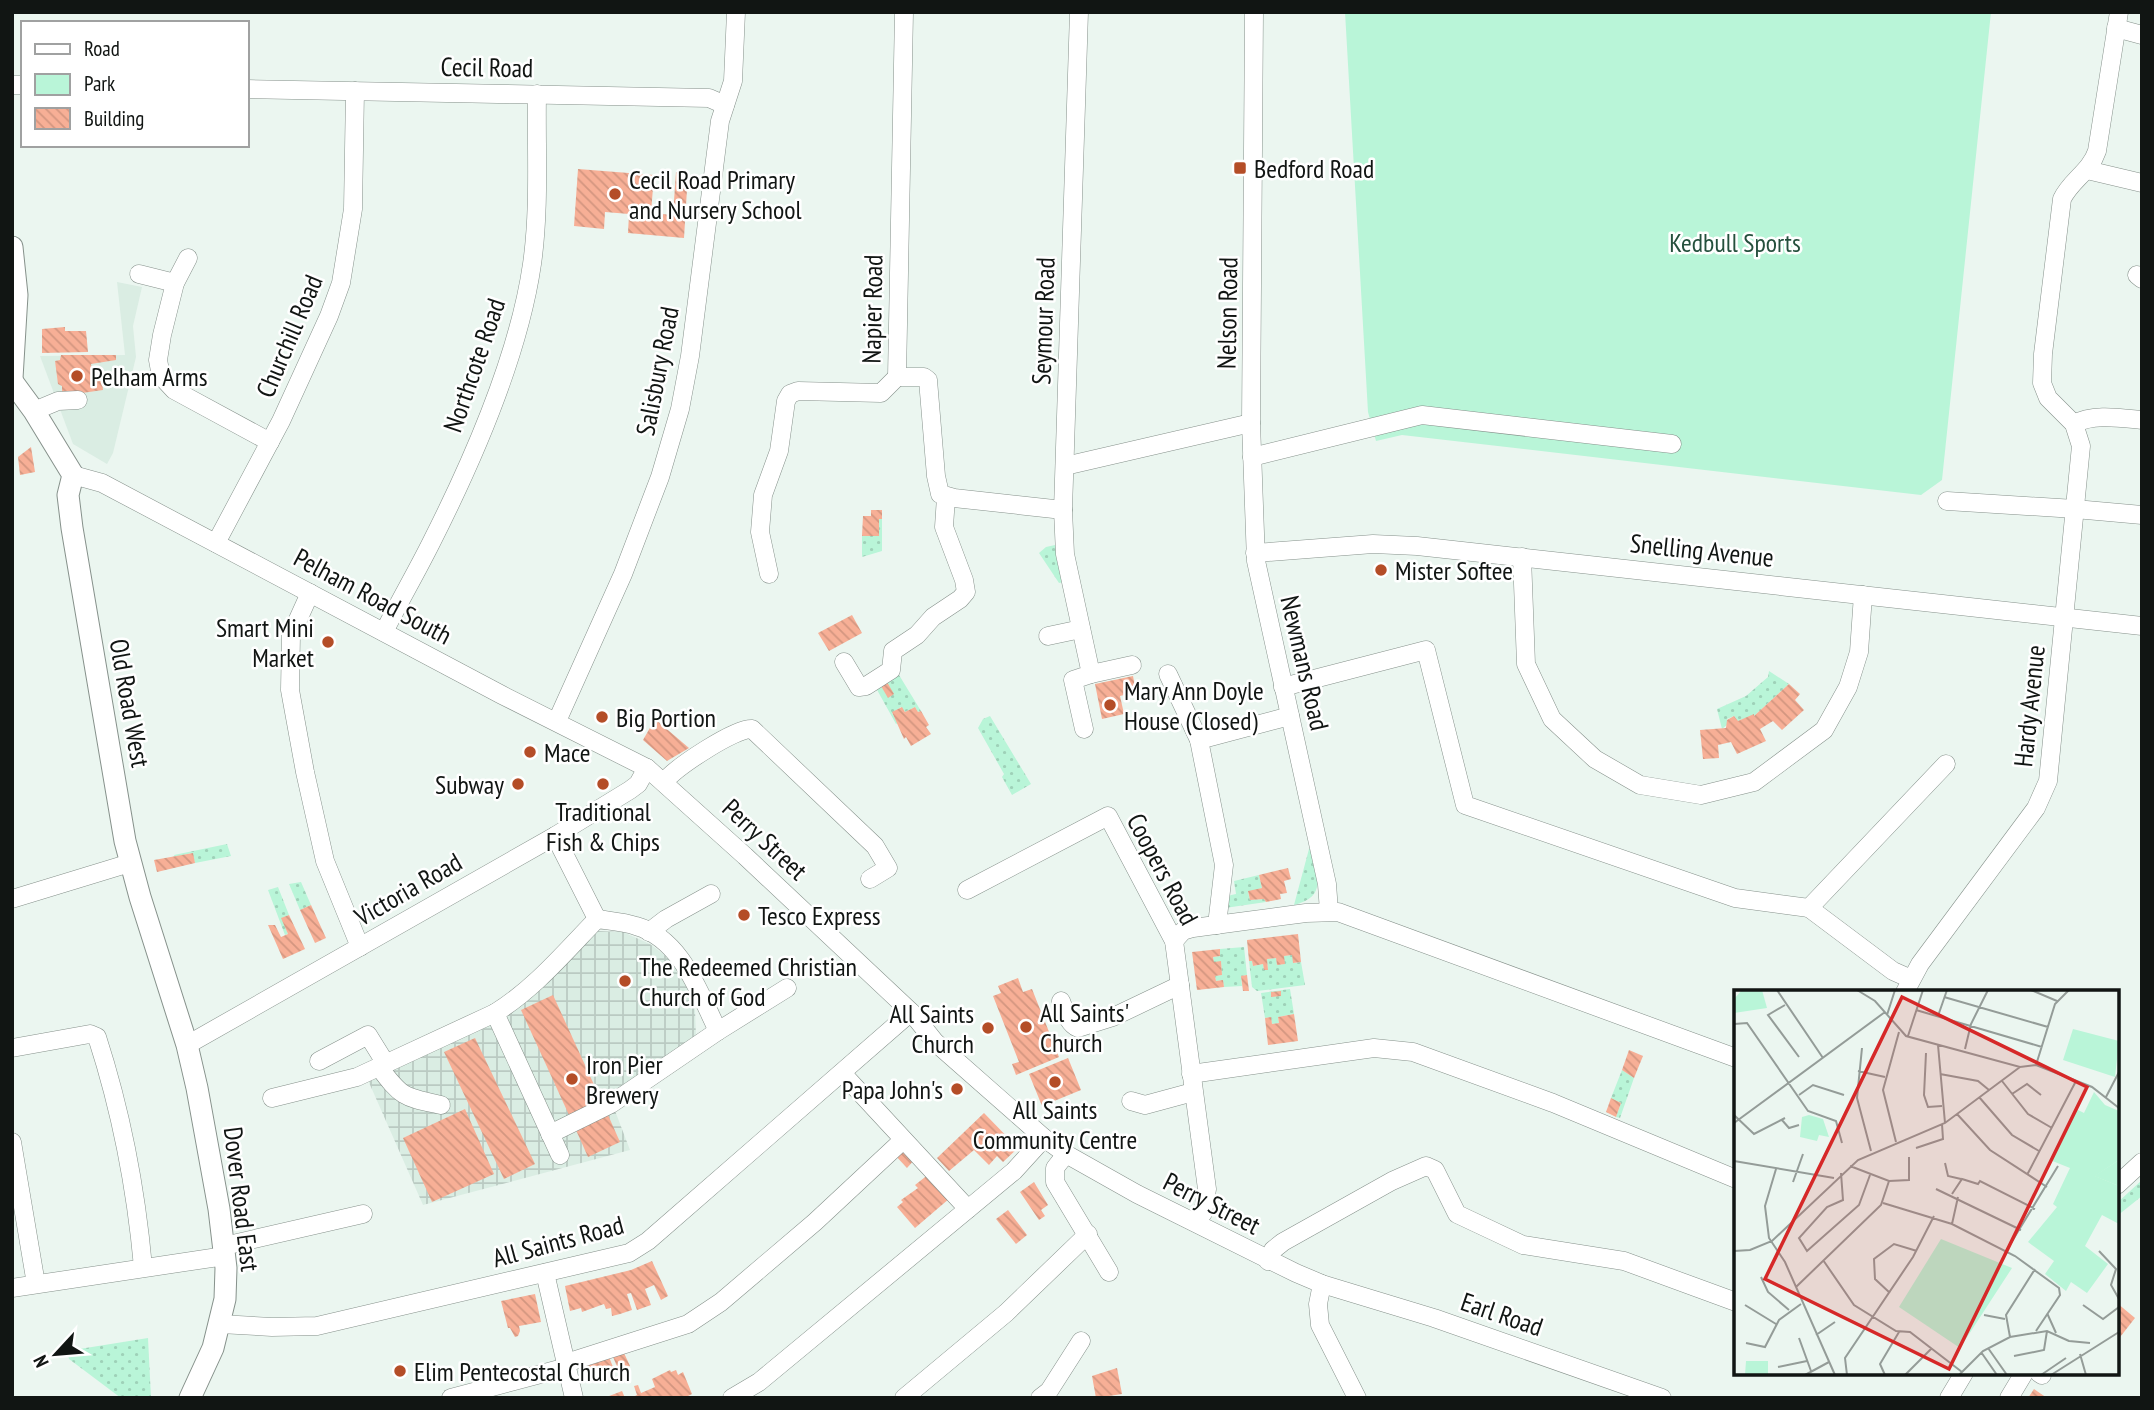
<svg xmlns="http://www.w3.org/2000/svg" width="2154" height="1410" font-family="'PT Sans Narrow',sans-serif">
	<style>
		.built { fill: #daede3 }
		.industrial { fill: url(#industrial-grid) }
		.grass { fill: url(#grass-dots) }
		.park { fill: #b9f5d8 }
		.building { fill: url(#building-back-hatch) }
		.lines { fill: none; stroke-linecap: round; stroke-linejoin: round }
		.minor-casing { stroke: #86918b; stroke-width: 19 }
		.major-casing { stroke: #86918b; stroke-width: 23 }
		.minor { stroke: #fff; stroke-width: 18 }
		.major { stroke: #fff; stroke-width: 21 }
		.poi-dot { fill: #b44d27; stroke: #fff; stroke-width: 2.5 }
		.labels { text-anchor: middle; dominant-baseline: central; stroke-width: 5; stroke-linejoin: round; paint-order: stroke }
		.street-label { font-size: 26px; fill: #111513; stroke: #fff }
		.poi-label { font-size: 26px; fill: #111513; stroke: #fff; text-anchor: start }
		.park-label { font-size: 26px; fill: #25503d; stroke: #fff }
		.inset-road { fill: none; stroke: #949c98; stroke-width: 2 }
		.view { fill: #d62828; fill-opacity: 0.15; stroke: #d62828; stroke-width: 3.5 }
		.inset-edge { fill: none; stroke: #111513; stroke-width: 3.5 }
	</style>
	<defs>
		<pattern id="industrial-grid" width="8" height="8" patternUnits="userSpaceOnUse" patternTransform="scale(1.75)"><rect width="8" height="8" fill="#daede3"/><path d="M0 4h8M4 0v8" fill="none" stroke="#bacac2"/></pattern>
		<pattern id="grass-dots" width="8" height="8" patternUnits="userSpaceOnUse" patternTransform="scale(1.75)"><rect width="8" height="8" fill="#b9f5d8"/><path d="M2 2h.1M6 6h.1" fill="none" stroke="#9ed1b8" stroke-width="1.8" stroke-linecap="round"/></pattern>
		<pattern id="building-back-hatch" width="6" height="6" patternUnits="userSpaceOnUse" patternTransform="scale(1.75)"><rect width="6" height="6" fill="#f7af96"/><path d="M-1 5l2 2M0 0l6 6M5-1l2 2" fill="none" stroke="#d39680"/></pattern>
	</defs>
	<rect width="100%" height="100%" fill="#ebf6f0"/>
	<path class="built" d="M117 282 142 287 133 326 136 357 113 453 107 464 73 444 40 356 125 355Z"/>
	<path class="industrial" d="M598 931 623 932 650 944 672 961 687 984 695 1009 696 1037 609 1095 630 1150 423 1205 367 1078 517 1008Z"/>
	<g class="grass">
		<path d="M879 519H882V551L862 557V536H879Z"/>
		<path d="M1055 545 1063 582 1059 583 1039 553 1046 547Z"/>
		<path d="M1769 671 1789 684 1754 716V715L1738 721 1734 716 1727 719V725L1722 729 1717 709 1746 696 1768 677Z"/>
		<path d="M899 675 921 711 918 712 915 707 905 712 901 707 892 713 898 723 896 724 876 688Z"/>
		<path d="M990 716 1031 784 1012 795 1002 777 1004 774 978 728 983 719Z"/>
		<path d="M227 844 231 856 195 863 192 853 175 857 174 855Z"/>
		<path d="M1309 849H1312C1317 875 1328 897 1294 905Z"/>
		<path d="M1259 875 1262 888 1248 892 1250 900 1264 899 1266 902 1225 908 1222 897 1236 894 1234 881Z"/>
		<path d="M301 882 311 905 300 910 289 884Z"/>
		<path d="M278 887 289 915 282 918 288 934 285 935 268 890Z"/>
		<path d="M1244 947 1247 975 1241 976 1242 986 1224 987 1223 980 1216 981 1215 976 1222 975 1221 962H1214L1213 957 1220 956V949Z"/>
		<path d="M1292 955 1294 963 1301 962 1305 985 1257 991 1252 987 1249 961H1252L1253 966 1263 964 1264 970H1268L1267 959 1276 958 1277 965 1284 964V956Z"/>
		<path d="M1290 989 1294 1014 1278 1017 1279 1023 1272 1024 1271 1017 1265 1018 1261 993Z"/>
		<path d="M1622 1070 1634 1078 1620 1118 1616 1117 1621 1103 1611 1098Z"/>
		<path d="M2142 1180V1196L2117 1216V1203Z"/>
		<path d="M148 1338 151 1398H121L69 1359 67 1351Z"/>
	</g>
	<path class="park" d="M1345 12H1991L1942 480 1921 495 1402 435 1376 441 1368 412Z"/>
	<g class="building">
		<path d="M578 169 654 175 651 213 673 215 676 172 688 173 684 238 628 233 629 214 605 212 604 229 574 226Z"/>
		<path d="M65 327V331H86L88 352 42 353V329Z"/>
		<path d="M61 355H116V360L91 364 92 372 97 371 98 381H102L103 390 75 394 74 391 62 392V386L58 384 55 361 60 360Z"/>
		<path d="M31 447 35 472 20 475 18 457Z"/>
		<path d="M871 510H882V519H879V536H862L863 516H871Z"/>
		<path d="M852 615 862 633 829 651 818 633Z"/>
		<path d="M1133 676 1136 692 1120 696 1124 714 1102 719 1095 684Z"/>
		<path d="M887 682 894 694 888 698 881 686Z"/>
		<path d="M1789 684 1800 694 1795 700 1804 710 1782 730 1773 721 1760 729 1766 741 1737 754 1731 742 1718 745 1719 758 1703 759 1700 730 1726 728 1727 720 1734 716 1738 721 1754 714V716Z"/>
		<path d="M902 707 905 712 915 707 918 712 921 711 929 725 926 727 931 734 911 746 906 737 904 739 892 712Z"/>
		<path d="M655 719 689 748 667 761 643 740Z"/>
		<path d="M193 853 195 863 157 872 154 860Z"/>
		<path d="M1288 868 1291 879 1284 881 1287 893 1280 894 1281 899 1266 902 1264 899 1250 900 1248 891 1262 888 1259 875Z"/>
		<path d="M311 905 326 938 315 943 300 910Z"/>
		<path d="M289 915 305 949 283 959 268 925H275L281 937 288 934 281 918Z"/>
		<path d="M1298 934 1301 962 1293 963 1292 955 1284 956 1285 964 1277 965 1276 958 1267 959 1268 970H1264L1263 964 1253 966 1252 961H1249L1247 940Z"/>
		<path d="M1220 949V956L1213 957 1214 962 1221 961 1222 975 1215 976 1216 981 1223 980 1224 987 1197 990 1192 952Z"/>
		<path d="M1247 975 1249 991H1243L1241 976Z"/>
		<path d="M1018 978 1023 992 1032 989 1059 1057 1016 1075 1012 1064 1019 1062 993 996 1001 993 998 986Z"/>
		<path d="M1281 991V996L1271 997V992Z"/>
		<path d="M553 995 601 1100 569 1115 521 1010Z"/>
		<path d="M1294 1014 1298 1041 1268 1045 1265 1018 1271 1017 1272 1024 1279 1023 1278 1017Z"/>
		<path d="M475 1038 535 1164 504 1179 444 1052Z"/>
		<path d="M1629 1050 1643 1056 1634 1078 1622 1070Z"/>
		<path d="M1068 1058 1081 1090 1042 1106 1029 1074Z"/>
		<path d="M1611 1098 1621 1103 1616 1117 1606 1112Z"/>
		<path d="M465 1109 494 1174 432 1202 403 1138Z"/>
		<path d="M984 1113 1018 1148 1003 1162 997 1156 989 1165 974 1150 949 1171 937 1158Z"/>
		<path d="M608 1115 620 1142 588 1157 576 1130Z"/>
		<path d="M903 1146 915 1159 907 1168 894 1154Z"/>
		<path d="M929 1174 950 1198 915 1228 897 1207 903 1202 901 1200 918 1188 915 1185Z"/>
		<path d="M1034 1182 1048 1205 1041 1210 1045 1216 1039 1220 1020 1192Z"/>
		<path d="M1008 1210 1027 1235 1016 1244 996 1219Z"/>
		<path d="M652 1261 668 1296 661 1300 654 1285 645 1289 651 1305 637 1310 631 1293 627 1294 632 1310 620 1314 612 1316 611 1308 606 1309 604 1304 582 1312 581 1308 570 1311 565 1286 631 1270Z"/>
		<path d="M535 1294 541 1322 519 1326 520 1331 518 1336 515 1337 510 1328H508L501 1301Z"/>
		<path d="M2117 1303 2135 1318 2117 1341Z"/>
		<path d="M624 1353 630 1366 619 1371 613 1357Z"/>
		<path d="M609 1357 615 1372 601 1378 597 1366 585 1370 583 1363Z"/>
		<path d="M1117 1368 1122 1394 1096 1398 1092 1376Z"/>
		<path d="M670 1370 671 1372 676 1370 678 1375 683 1372 692 1394 684 1398H631L637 1395 634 1386 638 1385 641 1393 655 1387 652 1379Z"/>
		<path d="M2034 1389 2047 1398H2028Z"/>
		<path d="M622 1391 625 1398H604Z"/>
	</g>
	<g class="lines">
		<g class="minor-casing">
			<g id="minor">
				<path d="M904 12 897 377H924L928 380 936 476 940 494 954 498 1063 510"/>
				<path d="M1079 12 1063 510 1065 554 1091 674 1073 680 1084 729"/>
				<path d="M1254 12 1251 423 1256 561 1327 884 1329 911"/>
				<path d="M2116 28 2142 35"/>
				<path d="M12 85H23"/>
				<path d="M247 89 709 98 725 105"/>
				<path d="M2087 170 2142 183"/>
				<path d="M188 258 175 283 162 335 158 360 161 376 174 390 270 442"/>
				<path d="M139 274 175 283"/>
				<path d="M2137 275 2142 279"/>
				<path d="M34 411 58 401 78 400"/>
				<path d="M2074 424C2093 413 2121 418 2142 420"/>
				<path d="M1252 457 1422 415 1672 444"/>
				<path d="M1065 466 1251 423"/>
				<path d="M73 475 102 483 502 695 647 768 745 856 911 1012 935 1042 1044 1138 1066 1154 1137 1194 1296 1273 1322 1284 1434 1318 1662 1398"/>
				<path d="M1947 501 2075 509 2142 515"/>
				<path d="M216 543 281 421 329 316 341 283 353 209 355 91"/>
				<path d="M1255 553 1373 544 1417 546 2142 626"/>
				<path d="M1522 557 1526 664 1552 719 1595 759 1640 785 1701 795 1754 782 1824 730 1848 687 1859 652 1863 595"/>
				<path d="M769 574 760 532 763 495 779 451 786 401 790 394 798 391 881 393 897 377"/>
				<path d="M310 593 291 635 290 690 305 772 325 861 360 947"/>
				<path d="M384 632C399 602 416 573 431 543 472 462 519 354 532 264 540 208 536 150 537 94"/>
				<path d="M1048 636 1081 629"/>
				<path d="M844 662 859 687 866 686 891 670 893 651 917 635 933 617 960 599 966 592 964 580 944 527 946 497"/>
				<path d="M1091 674 1132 665"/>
				<path d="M1168 674 1199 740"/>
				<path d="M1283 687 1426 650 1465 805 1735 898 1809 908 1946 764"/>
				<path d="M557 721 623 574 660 477 680 409 690 356 720 121 733 81 736 12"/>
				<path d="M664 782C676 767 735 728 752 729L875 846 888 868 870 879"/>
				<path d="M555 836 597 919"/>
				<path d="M967 890 1108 816 1174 941 1207 1189 1203 1213 1196 1222"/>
				<path d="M12 899 130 863"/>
				<path d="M1809 908 1893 971 1911 979"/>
				<path d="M597 919C610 921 624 922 636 926 682 939 699 993 718 1031L787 988"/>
				<path d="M1217 925 1224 865 1199 740 1290 716"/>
				<path d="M649 932 666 919 711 894"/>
				<path d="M1174 941 1183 931 1193 928 1306 913 1338 912 1736 1058"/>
				<path d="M1905 992 1920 964 2036 808 2048 781 2081 446 2074 424 2048 398 2042 383 2043 354 2062 199C2071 180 2090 172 2097 151L2119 12"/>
				<path d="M1061 1001C1065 1011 1068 1024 1078 1028L1113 1017 1180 985"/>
				<path d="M495 1013 560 1155"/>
				<path d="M187 1045 555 836 630 790 638 784 647 768"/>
				<path d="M12 1048 90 1034 97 1037C121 1111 136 1189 143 1267"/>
				<path d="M319 1061 368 1035 386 1064"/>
				<path d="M379 1067C402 1098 404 1097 441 1105"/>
				<path d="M842 1073 968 1209"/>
				<path d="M1191 1074 1374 1048 1413 1052 1553 1103 1736 1179"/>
				<path d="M272 1098 357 1077 495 1013C534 989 565 952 597 919"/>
				<path d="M1131 1101 1145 1105 1193 1092"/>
				<path d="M550 1134 611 1104 718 1031"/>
				<path d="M12 1142 36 1284"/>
				<path d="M1066 1154 1055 1168V1182L1109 1272"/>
				<path d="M2117 1185 2142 1162"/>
				<path d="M224 1246 363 1214"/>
				<path d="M1268 1261 1273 1250 1283 1242 1392 1181 1426 1166 1435 1170 1457 1214 1523 1245 1624 1261 1736 1302"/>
				<path d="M545 1273 574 1398"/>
				<path d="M1322 1284 1318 1304 1320 1325 1357 1398"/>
				<path d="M12 1288 225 1256"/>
				<path d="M220 1324 272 1327 317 1326 629 1253 648 1241 911 1012"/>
				<path d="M566 1363 688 1324 721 1302 815 1222 903 1140"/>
				<path d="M2039 1373 2042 1375"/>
				<path d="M451 1398 567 1367"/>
				<path d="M732 1398 759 1382 1014 1171 1044 1138"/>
				<path d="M904 1398 1006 1313 1088 1234"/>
				<path d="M1040 1398 1049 1391 1081 1341"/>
				<path d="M1949 1398 1964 1373"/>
				<path d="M2009 1398 2024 1373"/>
			</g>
		</g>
		<g class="major-casing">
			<g id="major">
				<path d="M12 247 17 295 12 378"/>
				<path d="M12 381 34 411 73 475 68 495 72 528 125 841 140 897 187 1045 197 1088 219 1209 226 1268 225 1299 213 1348 190 1398"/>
			</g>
		</g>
		<use href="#minor" class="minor"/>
		<use href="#major" class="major"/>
	</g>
	<g class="poi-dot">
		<rect x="1233" y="161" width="14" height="14" rx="3.5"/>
		<circle cx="615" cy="194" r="7"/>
		<circle cx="77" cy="376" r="7"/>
		<circle cx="1381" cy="570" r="7"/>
		<circle cx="328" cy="642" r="7"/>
		<circle cx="1110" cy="705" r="7"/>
		<circle cx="602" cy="717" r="7"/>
		<circle cx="530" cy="752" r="7"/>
		<circle cx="518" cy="784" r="7"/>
		<circle cx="603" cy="784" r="7"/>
		<circle cx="744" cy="915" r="7"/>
		<circle cx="625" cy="981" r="7"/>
		<circle cx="1026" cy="1027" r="7"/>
		<circle cx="988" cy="1028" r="7"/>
		<circle cx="572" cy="1079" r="7"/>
		<circle cx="1055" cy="1082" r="7"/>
		<circle cx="957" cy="1089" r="7"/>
		<circle cx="400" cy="1371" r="7"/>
	</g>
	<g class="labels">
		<g class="street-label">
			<text transform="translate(487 67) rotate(1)">Cecil Road</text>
			<text transform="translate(872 309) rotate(-89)">Napier Road</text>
			<text transform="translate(1227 313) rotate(-89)">Nelson Road</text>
			<text transform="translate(1043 321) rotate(-88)">Seymour Road</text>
			<text transform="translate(289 336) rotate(-67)">Churchill Road</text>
			<text transform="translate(474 365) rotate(-71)">Northcote Road</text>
			<text transform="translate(657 371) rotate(-79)">Salisbury Road</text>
			<text transform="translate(1702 550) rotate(6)">Snelling Avenue</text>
			<text transform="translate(373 596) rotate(28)">Pelham Road South</text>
			<text transform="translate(1305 663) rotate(77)">Newmans Road</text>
			<text transform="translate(130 703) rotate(80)">Old Road West</text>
			<text transform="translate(2029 706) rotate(-84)">Hardy Avenue</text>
			<text transform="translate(765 839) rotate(43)">Perry Street</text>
			<text transform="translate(1163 869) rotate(62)">Coopers Road</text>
			<text transform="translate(408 889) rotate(-30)">Victoria Road</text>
			<text transform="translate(242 1199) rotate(83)">Dover Road East</text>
			<text transform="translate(1212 1203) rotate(27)">Perry Street</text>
			<text transform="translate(558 1241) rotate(-15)">All Saints Road</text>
			<text transform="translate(1502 1314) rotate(19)">Earl Road</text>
		</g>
		<g class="poi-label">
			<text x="1254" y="168">Bedford Road</text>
			<text x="629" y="179">Cecil Road Primary<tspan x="629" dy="30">and Nursery School</tspan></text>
			<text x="91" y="376">Pelham Arms</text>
			<text x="1395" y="570">Mister Softee</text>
			<text x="314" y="627" text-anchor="end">Smart Mini<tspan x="314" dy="30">Market</tspan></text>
			<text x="1124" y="690">Mary Ann Doyle<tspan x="1124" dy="30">House (Closed)</tspan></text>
			<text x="616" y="717">Big Portion</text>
			<text x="544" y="752">Mace</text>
			<text x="504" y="784" text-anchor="end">Subway</text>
			<text x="603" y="811" text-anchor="middle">Traditional<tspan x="603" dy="30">Fish &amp; Chips</tspan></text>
			<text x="758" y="915">Tesco Express</text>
			<text x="639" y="966">The Redeemed Christian<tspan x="639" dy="30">Church of God</tspan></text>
			<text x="1040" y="1012">All Saints'<tspan x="1040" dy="30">Church</tspan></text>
			<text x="974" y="1013" text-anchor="end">All Saints<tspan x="974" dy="30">Church</tspan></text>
			<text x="586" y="1064">Iron Pier<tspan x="586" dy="30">Brewery</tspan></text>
			<text x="943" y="1089" text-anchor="end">Papa John's</text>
			<text x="1055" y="1109" text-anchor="middle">All Saints<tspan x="1055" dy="30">Community Centre</tspan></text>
			<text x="414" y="1371">Elim Pentecostal Church</text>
		</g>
		<g class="park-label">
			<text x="1735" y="242">Kedbull Sports</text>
		</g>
	</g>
	<g transform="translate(1734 990)">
		<rect width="385" height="385" fill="#ebf6f0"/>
		<path d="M75 125 89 129 95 147 85 145 83 151 66 147 68 127ZM12 371H34V385H11Z" fill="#b9f5d8"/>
		<path d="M8 0H28L33 18 0 23V9Z" fill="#b9f5d8"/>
		<path d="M360 102 371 115 385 121V170L361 186 385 196V234L368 225 351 256 374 274 353 303 337 292 332 301 311 284 320 271 294 252 323 217 319 214 336 178 316 170 342 119 350 123Z" fill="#b9f5d8"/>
		<path d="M339 39 385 51 381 87 329 70ZM385 170V196L360 186ZM207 249 278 278 226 358 165 317Z" fill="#b9f5d8"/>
		<path class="inset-road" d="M43 0 89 68M123 0 141 11 172 46 286 77 302 75 358 97 385 118M297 0 323 11M210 7 314 37M51 15 34 25 65 67M182 20 308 57M153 25 161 0M204 26 213 0M0 34 13 33 74 121 102 131 108 153M174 46 189 0M204 55 211 133M128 58 123 108 137 161M231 59 237 34 254 0M192 63 190 105 194 117 208 116M302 75 321 14 335 0M124 81 151 87M206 84 244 91 255 100M268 91 294 124 318 138M278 104 293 94 307 105M65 105 79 95 110 105M245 107 278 145 305 161M372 107 385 82M223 124 256 160 313 197M0 125 20 144 51 128M48 130 55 138 65 135M0 133 151 22M162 152 149 100 165 42M182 158 209 149 208 134M0 171 100 188M211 173 214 186 227 189M116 176 155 191 175 190V167M42 179 31 216 35 248 51 272 101 385M107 183 109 210 93 217 65 248 73 261 125 215 136 185M293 185 342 91M59 192 69 164M202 199 287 240M218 204 228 189 244 194 246 191 301 219M149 213 218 234 281 266 325 298 326 305 302 341M218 234 224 207M0 261 16 260 38 251 124 170 211 133 286 77M272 261 324 176M365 261 382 279 377 295 385 309M89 270 120 315 162 341 176 342 228 382M27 287 34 302 55 320M62 297 147 215 155 191M156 303 141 289 140 269 160 254 183 261M11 315 42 334M349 315 369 329 385 317M313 323 322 343M250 325 271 329M82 345 101 332M276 347 272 325 301 279M65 348 77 381M335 351 356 353M12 353 31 357 45 330 67 314M254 358 273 385M247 362 263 385M346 364 352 385M280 366 310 360 313 341M44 377 73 371M71 385 95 372M113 385 111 368 179 267 200 226M151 385 146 374 165 342M171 385 197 359M225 385 249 361 276 347 313 341 335 351M307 385 332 368M317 385 385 342"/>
		<path class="view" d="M168 7 353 97 215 379 31 289Z"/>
		<rect width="385" height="385" class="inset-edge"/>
	</g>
	<rect width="2154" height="1410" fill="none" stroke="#111513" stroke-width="28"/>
	<rect x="21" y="21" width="228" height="126" fill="#ffffff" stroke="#a0a1a1" stroke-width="2"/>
	<rect x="35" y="44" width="35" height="10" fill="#ffffff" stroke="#a0a1a1" stroke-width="2"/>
	<text x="84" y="56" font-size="21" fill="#111513">Road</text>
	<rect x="35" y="74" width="35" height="21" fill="#b9f5d8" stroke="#a0a1a1" stroke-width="2"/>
	<text x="84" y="91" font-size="21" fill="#111513">Park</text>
	<rect x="35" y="108" width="35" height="21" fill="url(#building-back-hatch)" stroke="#a0a1a1" stroke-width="2"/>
	<text x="84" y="126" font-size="21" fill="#111513">Building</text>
	<g transform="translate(56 1354) rotate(244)" stroke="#ffffff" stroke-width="5" paint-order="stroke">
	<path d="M0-5L12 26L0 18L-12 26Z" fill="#111513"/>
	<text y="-10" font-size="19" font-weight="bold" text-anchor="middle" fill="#111513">N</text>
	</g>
</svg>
